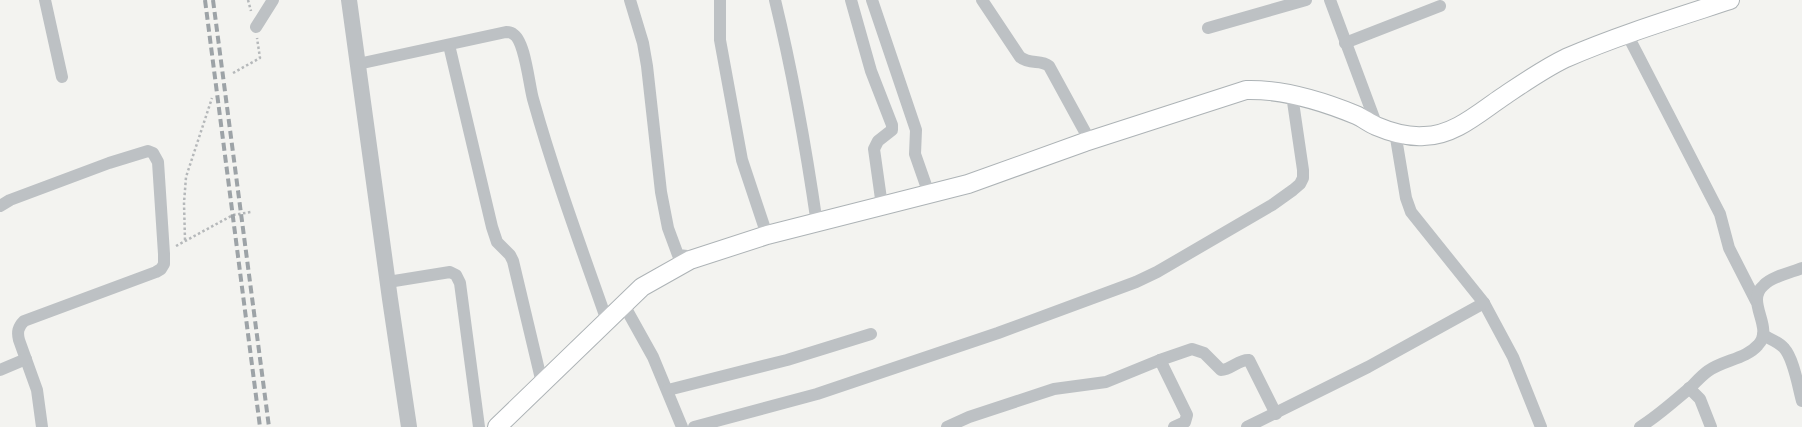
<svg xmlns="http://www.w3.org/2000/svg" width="1802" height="427" font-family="'Noto Sans',sans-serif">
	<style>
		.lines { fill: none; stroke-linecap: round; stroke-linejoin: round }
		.secondary-casing { stroke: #adb3b6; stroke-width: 20 }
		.path { stroke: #b5b8ba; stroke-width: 2.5; stroke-dasharray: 2.5 2.5; stroke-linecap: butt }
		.minor { stroke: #bdc1c4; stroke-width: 12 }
		.tertiary { stroke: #bdc1c4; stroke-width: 16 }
		.secondary { stroke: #fff; stroke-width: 18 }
		.rail { stroke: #9da3a7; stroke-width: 4; stroke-dasharray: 8 4; stroke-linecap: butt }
	</style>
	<rect width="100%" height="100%" fill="#f3f3f0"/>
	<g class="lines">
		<g class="secondary-casing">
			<path id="secondary" d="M497 427 642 287 690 260 767 235 968 184 1085 142 1246 90C1283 89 1322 101 1356 115 1363 118 1369 123 1376 126 1390 132 1409 137 1424 136 1453 136 1479 113 1501 98 1522 84 1543 69 1566 58 1619 35 1675 18 1730 0"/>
		</g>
		<g class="path">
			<path d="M248 0 251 11"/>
			<path d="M233 73 260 58 257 38"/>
			<path d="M185 240 184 203 186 177 212 98"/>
			<path d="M176 246 233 215 251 212"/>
		</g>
		<g class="minor">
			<path d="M45 0 62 77"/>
			<path d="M630 0 643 43 647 66 661 192 668 228 678 255 687 256 690 260"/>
			<path d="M720 0V40L742 160 767 235"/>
			<path d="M775 0C793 74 806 148 817 224"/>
			<path d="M851 0 871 71 892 125V130L878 141 874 149 882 206"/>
			<path d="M872 0 916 130 915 154 929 194"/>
			<path d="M982 0 1020 57C1030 65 1041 59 1049 66L1090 141"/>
			<path d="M1330 0 1377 126"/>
			<path d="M256 27 273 0"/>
			<path d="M1208 28 1306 0"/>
			<path d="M1627 34 1720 214 1729 248 1756 301"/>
			<path d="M1345 43 1440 6"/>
			<path d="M449 45 492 227 497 242 510 255 513 261 542 383"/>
			<path d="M358 64 506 32C508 32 511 32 513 34 525 40 529 85 533 99 554 174 581 247 607 321"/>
			<path d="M1395 132 1406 198 1411 212 1484 303 1513 357 1541 427"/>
			<path d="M0 206 10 200 109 163 148 151 153 153 158 162 164 254V264L161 269 156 272 24 321C18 327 17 332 19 340L37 390 42 427"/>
			<path d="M388 282 450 272 456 275 460 283 479 427"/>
			<path d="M624 305 653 357 682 427"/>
			<path d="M1763 335C1770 339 1779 342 1784 348 1794 359 1798 387 1802 401"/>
			<path d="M1160 360 1187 415 1185 422 1174 427"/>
			<path d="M0 370 26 359"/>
			<path d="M1689 388 1700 399 1711 427"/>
			<path d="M668 390 787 360 871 334"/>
			<path d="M694 427 817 394 998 333 1136 282 1157 272 1272 205 1293 190 1300 184 1303 178V170L1292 95"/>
			<path d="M947 427 969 417 1054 389 1106 382 1160 360 1192 349 1204 353 1221 370C1231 370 1239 359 1249 360L1276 414"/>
			<path d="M1247 427 1368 367 1484 303"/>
			<path d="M1640 427C1658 416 1674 401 1691 387 1696 382 1701 376 1708 371 1723 360 1746 359 1758 345 1775 327 1744 302 1764 285 1771 277 1792 272 1802 268"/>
		</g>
		<path class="tertiary" d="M349 0 390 299 409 427"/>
		<use href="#secondary" class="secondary"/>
		<g class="rail">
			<path d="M205 0 260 427"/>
			<path d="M213 0 269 427"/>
		</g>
	</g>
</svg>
